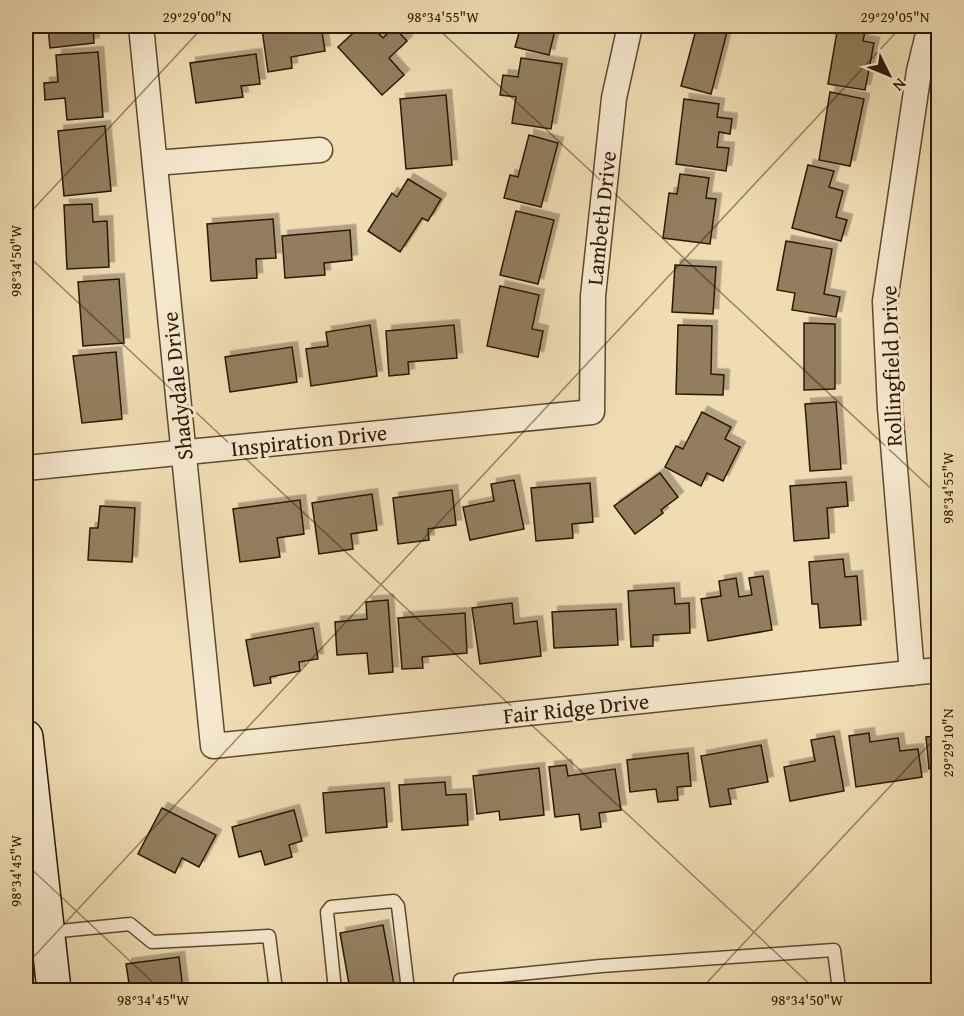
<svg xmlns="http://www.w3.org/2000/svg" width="964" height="1016" font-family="'Gentium Book Plus',serif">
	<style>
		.building { fill: #927e5f; stroke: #2e1805; stroke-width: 1.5; filter: url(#shadow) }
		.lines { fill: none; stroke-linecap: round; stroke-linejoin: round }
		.lane-casing { stroke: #5e4930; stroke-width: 15 }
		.street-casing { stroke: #5e4930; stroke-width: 27 }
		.secondary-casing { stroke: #2e1805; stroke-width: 36 }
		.lane { stroke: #f5e8ce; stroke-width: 12 }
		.street { stroke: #f5e8ce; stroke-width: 24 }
		.secondary { stroke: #f5e8ce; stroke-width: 33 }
		.ticks { fill: none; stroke: #2e1805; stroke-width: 1.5; stroke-opacity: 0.45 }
		.labels { text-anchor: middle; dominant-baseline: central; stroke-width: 6; stroke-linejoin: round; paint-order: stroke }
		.street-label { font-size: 22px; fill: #2e1805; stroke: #f5e8ce }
		.neatline { fill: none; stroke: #2e1805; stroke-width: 2 }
		.ticks-label { font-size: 15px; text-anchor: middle; fill: #2e1805 }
	</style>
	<defs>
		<filter id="shadow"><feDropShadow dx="5.5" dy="-5.5" stdDeviation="0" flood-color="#0004"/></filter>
	</defs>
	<rect width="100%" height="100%" fill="#efdcb3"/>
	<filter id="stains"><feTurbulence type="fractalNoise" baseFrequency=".00333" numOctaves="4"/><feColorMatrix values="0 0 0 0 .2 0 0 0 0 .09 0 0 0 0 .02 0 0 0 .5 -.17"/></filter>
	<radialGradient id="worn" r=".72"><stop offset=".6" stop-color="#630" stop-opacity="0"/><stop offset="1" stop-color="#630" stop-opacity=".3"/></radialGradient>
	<g class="building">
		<path d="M48 26H93L94 43 50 48Z"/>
		<path d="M281 26H321L325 51 291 57 292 68 268 72 262 29Z"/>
		<path d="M361 26H371L383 38 394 27 407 41 389 58 404 75 382 95 338 47Z"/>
		<path d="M521 26H556L549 55 515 47Z"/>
		<path d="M697 26H720L728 28 711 94 681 86Z"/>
		<path d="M838 26H866L863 41 874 43 865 90 828 84Z"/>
		<path d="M98 52 103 117 67 120 65 98 45 100 44 83 58 82 56 55Z"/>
		<path d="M256 54 260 84 241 86 243 97 196 103 190 63Z"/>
		<path d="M521 58 562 64 551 129 512 123 516 97 500 95 503 75 518 77Z"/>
		<path d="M830 92 864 99 850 166 819 160Z"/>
		<path d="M446 95 452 165 406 169 400 99Z"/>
		<path d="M684 99 719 104 717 117 732 119 730 134 719 132 717 147 729 148 726 171 676 164Z"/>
		<path d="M105 126 111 191 64 196 58 131Z"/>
		<path d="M529 135 558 143 541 207 504 198 510 175 518 177Z"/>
		<path d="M808 165 834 171 829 187 843 191 836 217 847 220 841 241 792 228Z"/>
		<path d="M680 174 709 178 706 198 716 199 710 244 663 238 669 193 677 194Z"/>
		<path d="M408 179 441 199 428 221 422 218 400 252 368 231 392 193 397 197Z"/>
		<path d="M92 204 93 222 107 221 109 267 67 269 64 205Z"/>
		<path d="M516 211 554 220 538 284 500 275Z"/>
		<path d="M273 219 276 258 256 259 257 278 211 281 207 224Z"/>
		<path d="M350 230 352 260 324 263 325 275 285 278 282 236Z"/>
		<path d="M786 241 832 249 824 294 840 297 836 317 792 310 795 293 777 290Z"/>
		<path d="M675 265 716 267 713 314 672 312Z"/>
		<path d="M119 279 124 343 83 346 78 282Z"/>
		<path d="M500 286 539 295 532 329 543 331 538 357 487 346Z"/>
		<path d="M804 323 835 324V389L804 390Z"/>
		<path d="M370 325 377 376 311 386 306 349 328 346 326 332Z"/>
		<path d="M454 325 457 358 408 362 409 374 389 376 386 331Z"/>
		<path d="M678 325 712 326 711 374 724 375 723 395 676 394Z"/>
		<path d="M292 347 297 382 230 392 225 357Z"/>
		<path d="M116 352 122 419 82 423 73 356Z"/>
		<path d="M836 402 841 469 810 471 805 404Z"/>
		<path d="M702 412 731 427 725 439 740 447 723 481 707 473 701 486 665 467 676 446 683 449Z"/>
		<path d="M660 473 678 497 661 510 663 513 635 534 614 506Z"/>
		<path d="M514 480 524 529 470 540 463 507 494 501 491 484Z"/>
		<path d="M846 482 848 506 827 508 829 538 794 541 790 486Z"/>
		<path d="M590 483 593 522 572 524 573 538 536 541 531 488Z"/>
		<path d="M452 490 456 525 428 529 429 540 398 544 393 498Z"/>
		<path d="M372 494 377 530 351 534 353 549 319 554 312 503Z"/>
		<path d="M300 500 304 534 277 538 280 557 240 562 233 509Z"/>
		<path d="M100 506 135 508 132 562 88 560 90 528H98Z"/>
		<path d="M843 559 845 577 857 576 861 625 820 628 818 604H812L809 562Z"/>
		<path d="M763 576 772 630 708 641 701 599 721 596 719 581 736 578 739 597 752 595 749 578Z"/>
		<path d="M674 588 675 604 689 603 690 633 653 635V646L631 647 628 591Z"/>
		<path d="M388 600 393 672 369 674 367 653 337 655 335 622 367 619 366 602Z"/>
		<path d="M512 603 514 624 537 621 541 656 480 664 472 608Z"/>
		<path d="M616 609 618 645 554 648 552 612Z"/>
		<path d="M465 613 467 653 422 657 423 668 402 669 398 618Z"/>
		<path d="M313 628 318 659 299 662 300 671 270 677 271 683 254 686 246 640Z"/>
		<path d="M869 733 870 742 898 738 900 751 918 749 922 777 856 787 849 736Z"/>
		<path d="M834 736 844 791 790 801 784 767 815 761 811 740Z"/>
		<path d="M938 736V768L929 769 926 737Z"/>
		<path d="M761 745 768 782 728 789 731 804 710 807 701 756Z"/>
		<path d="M688 753 691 786 677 787 678 800 658 802 656 789 630 792 627 760Z"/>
		<path d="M566 765 568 776 615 769 621 810 599 813 601 827 581 830 579 814 555 817 549 767Z"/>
		<path d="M539 768 544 815 500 820 499 811 477 814 473 776Z"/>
		<path d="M445 782 446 795 466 794 468 825 402 830 399 785Z"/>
		<path d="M384 788 387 827 326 833 323 793Z"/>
		<path d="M162 808 216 835 199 867 182 858 175 873 138 854Z"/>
		<path d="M294 810 302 841 289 845 292 857 265 865 261 851 239 857 232 827Z"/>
		<path d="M383 925 395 990H350L340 933Z"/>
		<path d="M179 957 183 990H130L126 964Z"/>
	</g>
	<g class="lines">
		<g class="lane-casing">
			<g id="lane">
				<path d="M50 932 130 924 152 942 269 936 276 990"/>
				<path d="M335 990 327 912 331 907 394 901 398 906 408 990"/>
				<path d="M461 990 460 980 601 966 834 950 839 990"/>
			</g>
		</g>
		<g class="street-casing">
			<g id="street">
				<path d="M141 26 213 746 938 670"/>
				<path d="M155 163 320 150"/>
				<path d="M26 468 592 412 593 296 614 98 630 26"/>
				<path d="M912 673 890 408 885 301 919 71 930 26"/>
			</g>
		</g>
		<g class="secondary-casing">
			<path id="secondary" d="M26 737 54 990"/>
		</g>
		<use href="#lane" class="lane"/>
		<use href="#street" class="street"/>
		<use href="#secondary" class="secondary"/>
	</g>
	<path class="ticks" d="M435 26 938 495M26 217 204 26M26 254 816 990M26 864 161 990M26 965 902 26M700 990 938 735"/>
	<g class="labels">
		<g class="street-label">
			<text transform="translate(601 218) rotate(-84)">Lambeth Drive</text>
			<text transform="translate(891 366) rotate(-92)">Rollingfield Drive</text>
			<text transform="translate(177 386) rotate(-96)">Shadydale Drive</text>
			<text transform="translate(309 440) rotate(-6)">Inspiration Drive</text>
			<text transform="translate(576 708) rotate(-6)">Fair Ridge Drive</text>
		</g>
	</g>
	<rect width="964" height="1016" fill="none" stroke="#efdcb3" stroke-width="66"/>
	<g transform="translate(889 75) rotate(133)" stroke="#f5e8ce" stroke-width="4.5" paint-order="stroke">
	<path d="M0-4.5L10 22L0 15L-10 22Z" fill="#2e1805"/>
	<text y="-9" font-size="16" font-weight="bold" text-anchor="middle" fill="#2e1805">N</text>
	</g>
	<rect x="33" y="33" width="898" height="950" class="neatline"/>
	<g class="ticks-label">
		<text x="197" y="22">29°29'00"N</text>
		<text x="443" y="22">98°34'55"W</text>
		<text x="895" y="22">29°29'05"N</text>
		<text transform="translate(16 261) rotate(-90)" y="5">98°34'50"W</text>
		<text transform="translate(948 488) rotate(-90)" y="5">98°34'55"W</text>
		<text transform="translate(948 743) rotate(-90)" y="5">29°29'10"N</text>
		<text transform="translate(16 871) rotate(-90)" y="5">98°34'45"W</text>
		<text x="153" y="1005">98°34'45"W</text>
		<text x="807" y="1005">98°34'50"W</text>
	</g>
	<rect width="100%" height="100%" filter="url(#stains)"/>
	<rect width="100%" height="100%" fill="url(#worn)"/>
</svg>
